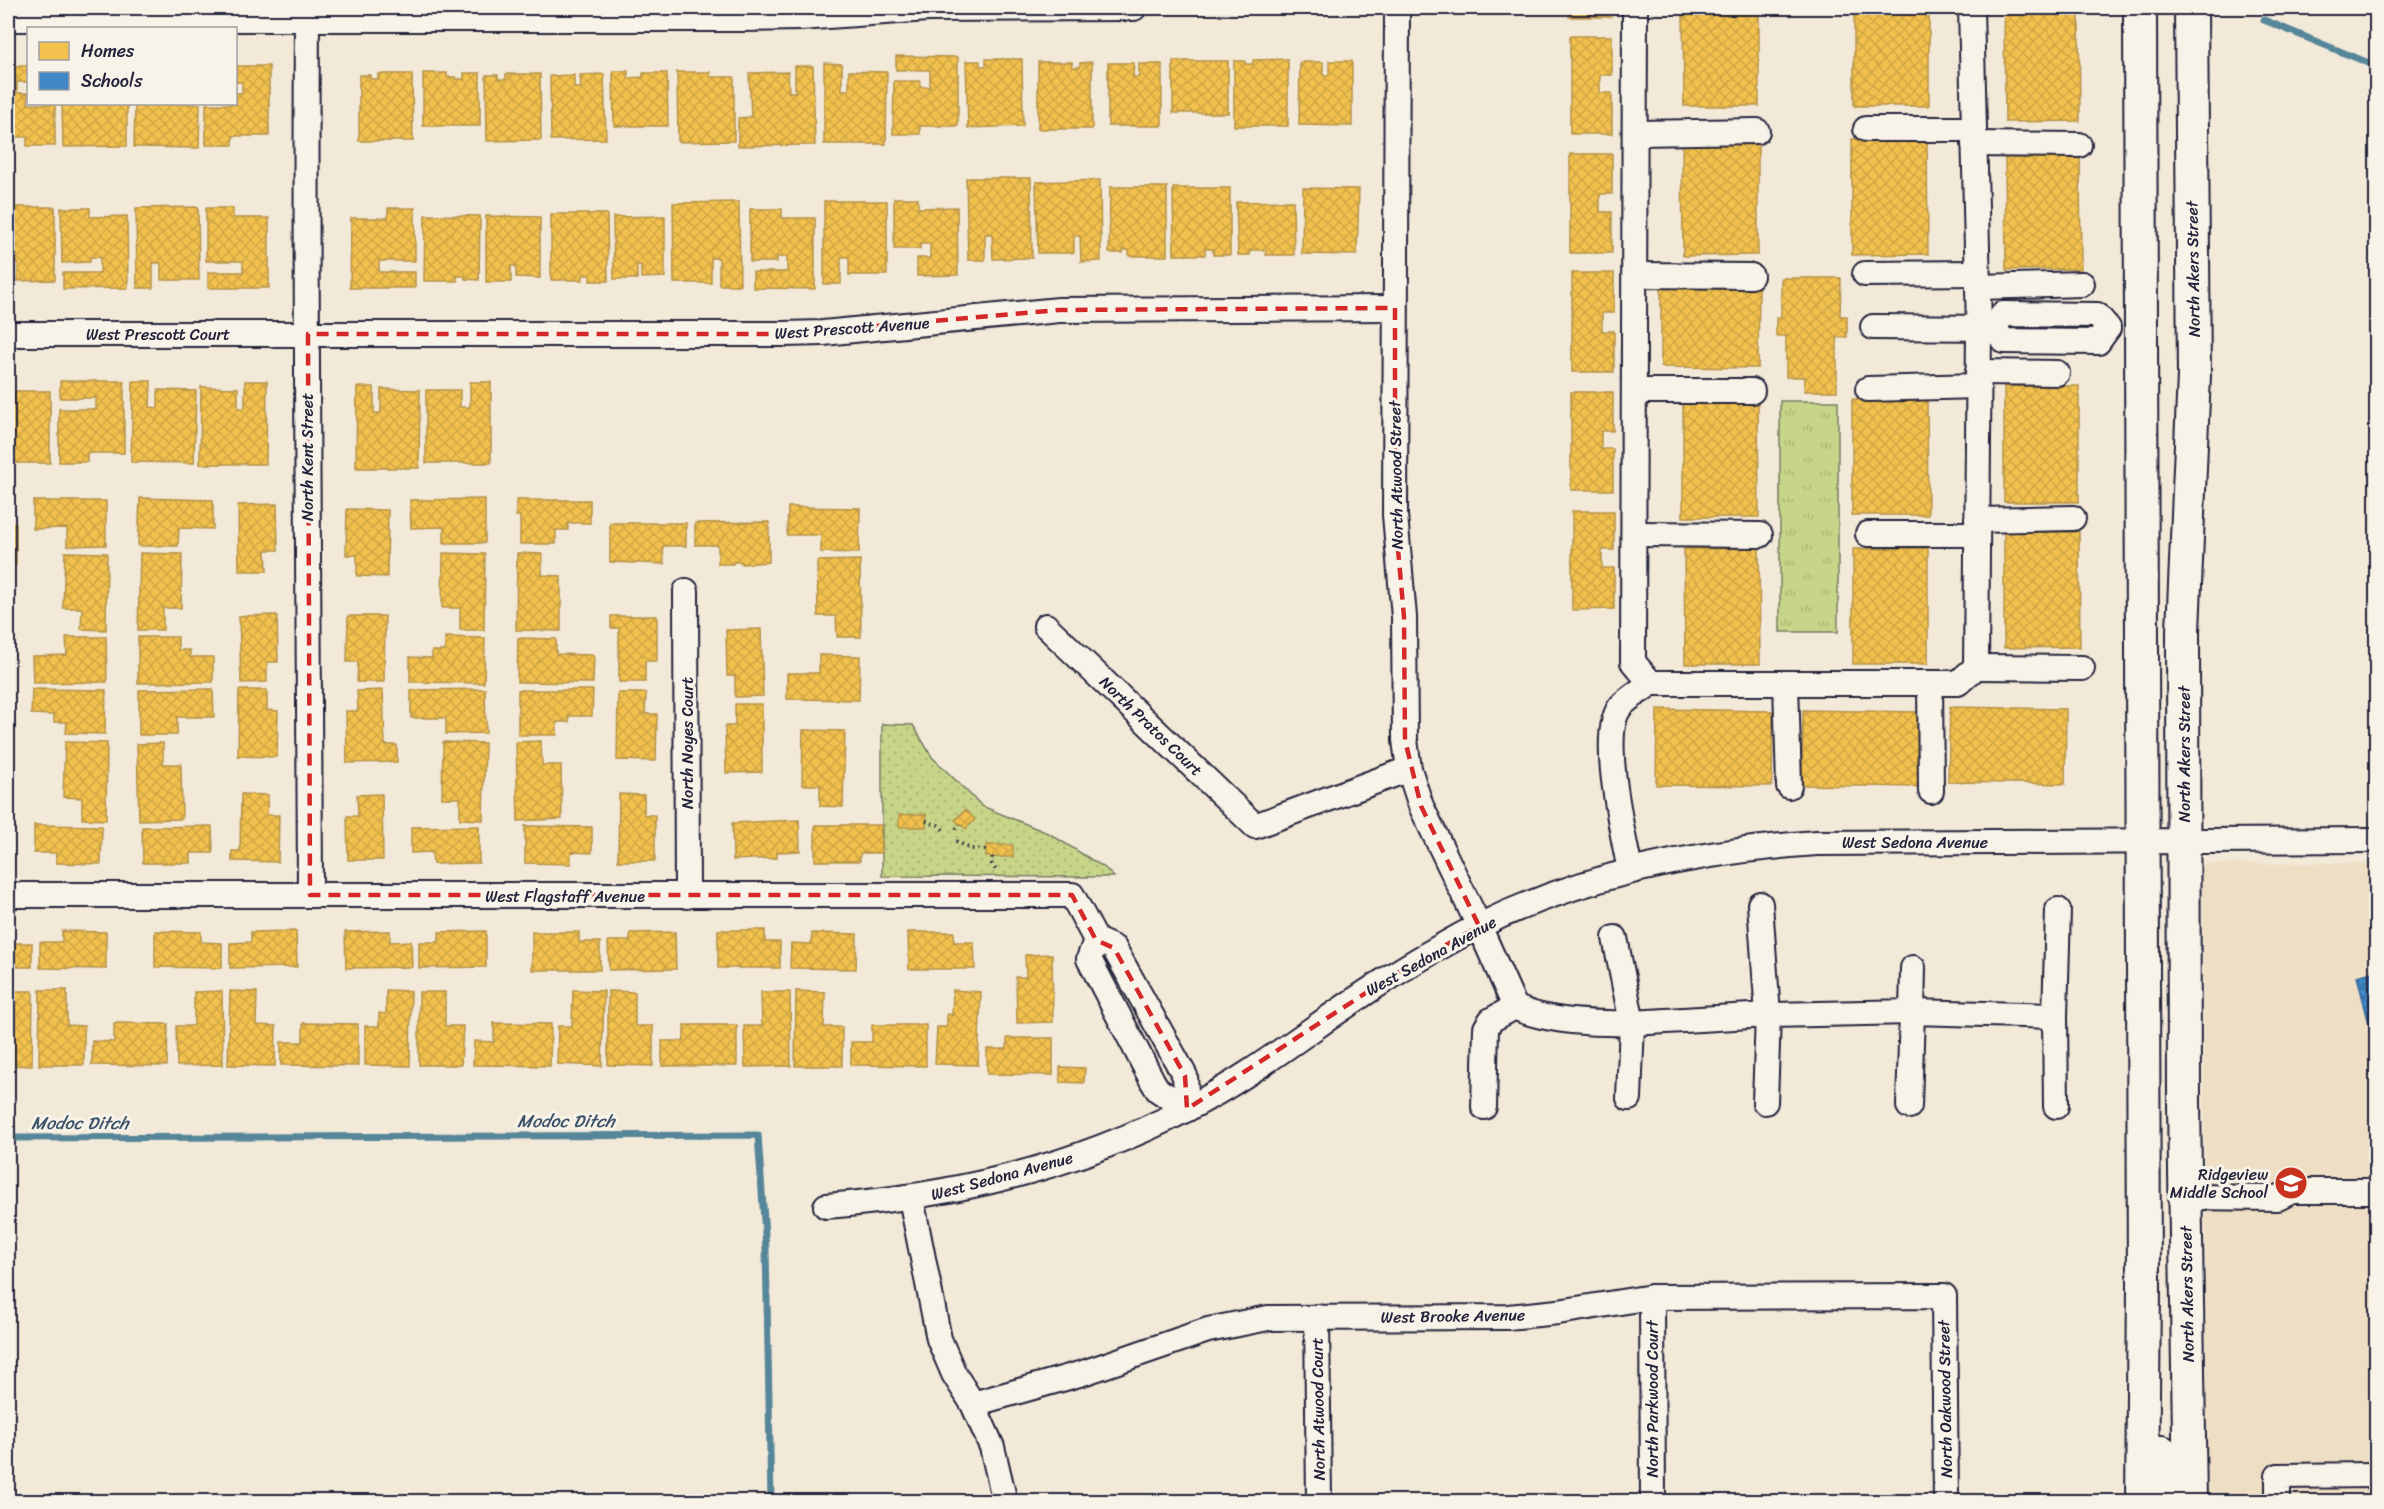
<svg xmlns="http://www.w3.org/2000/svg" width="2384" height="1509" font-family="Sriracha,sans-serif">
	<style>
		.built { fill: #eedec4 }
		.grass { fill: url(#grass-tufts); stroke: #747c62; stroke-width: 1.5 }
		.park { fill: url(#park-dots); stroke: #747c62; stroke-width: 1.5 }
		.homes { fill: url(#homes-cross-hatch); stroke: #b49148; stroke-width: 1.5 }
		.schools { fill: url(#schools-cross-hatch); stroke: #36699c; stroke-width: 1.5 }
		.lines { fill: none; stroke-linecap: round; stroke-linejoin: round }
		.stream { stroke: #57869a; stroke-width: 7 }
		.minor-casing { stroke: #22223b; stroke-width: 28 }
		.major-casing { stroke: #22223b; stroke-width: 36 }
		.path { stroke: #22223b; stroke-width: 4; stroke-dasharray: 1.5 4.5; stroke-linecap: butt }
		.minor { stroke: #f7f3e8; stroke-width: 24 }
		.major { stroke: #f7f3e8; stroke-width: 32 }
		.marked { fill: none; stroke: #d62828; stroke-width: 4.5; stroke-dasharray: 12 8; stroke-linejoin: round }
		.labels { text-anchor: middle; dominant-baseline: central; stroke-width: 6; stroke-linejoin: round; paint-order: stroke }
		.street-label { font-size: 16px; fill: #22223b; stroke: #f7f3e8 }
		.poi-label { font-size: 16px; fill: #22223b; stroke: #f7f3e8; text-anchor: end }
		.water-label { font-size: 18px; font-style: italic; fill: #3d546b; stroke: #f7f3e8 }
	</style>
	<defs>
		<pattern id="grass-tufts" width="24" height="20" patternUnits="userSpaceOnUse" patternTransform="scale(1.5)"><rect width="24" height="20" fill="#c7d589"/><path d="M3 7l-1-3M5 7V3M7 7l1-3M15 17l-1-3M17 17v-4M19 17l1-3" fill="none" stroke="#abb777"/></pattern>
		<pattern id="park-dots" width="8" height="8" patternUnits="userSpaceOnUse" patternTransform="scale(1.5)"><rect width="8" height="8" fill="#c7d589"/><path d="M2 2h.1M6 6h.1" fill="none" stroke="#abb777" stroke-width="1.8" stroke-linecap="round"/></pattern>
		<pattern id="homes-cross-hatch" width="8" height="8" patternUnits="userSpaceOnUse" patternTransform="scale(1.5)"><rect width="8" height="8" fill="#f2c14e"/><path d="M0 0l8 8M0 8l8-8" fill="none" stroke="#cfa645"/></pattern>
		<pattern id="schools-cross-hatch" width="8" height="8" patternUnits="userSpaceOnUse" patternTransform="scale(1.5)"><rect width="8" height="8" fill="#3f88c5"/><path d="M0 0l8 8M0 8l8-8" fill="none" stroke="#346fa1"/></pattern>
	</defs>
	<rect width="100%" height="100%" fill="#f3e9d8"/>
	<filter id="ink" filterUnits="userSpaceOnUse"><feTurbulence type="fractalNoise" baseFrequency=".0167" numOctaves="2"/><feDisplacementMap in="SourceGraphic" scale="12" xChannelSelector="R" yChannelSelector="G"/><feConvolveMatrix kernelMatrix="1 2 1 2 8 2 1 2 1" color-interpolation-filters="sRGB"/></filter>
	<g filter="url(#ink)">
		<path class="built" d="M2376 863V1501H2208L2202 864Z"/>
		<rect class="grass" x="1780" y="401" width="58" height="231"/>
		<path class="park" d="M882 724 913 725 932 757 982 806 1050 834 1105 868 1114 877 882 876Z"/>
		<g class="homes">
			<rect x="1569" y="8" width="42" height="9"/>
			<path d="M1683 8H1759V106H1684Z"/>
			<rect x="1854" y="8" width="75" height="98"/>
			<path d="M2004 8H2079L2080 121 2005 122Z"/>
			<path d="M1570 36H1612V75H1600V93H1612V134H1570Z"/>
			<path d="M896 56 958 57V126H920V134H893L894 81H920V87H930V70H896Z"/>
			<path d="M986 59H1022L1023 126 968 128 966 61H980V66H986Z"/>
			<path d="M1288 59V126H1234V61H1245V64H1253V60Z"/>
			<rect x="1173" y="61" width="55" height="52"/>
			<path d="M1329 61H1352V126L1299 125 1300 62H1323V75H1329Z"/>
			<path d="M1038 62H1072V67H1080V63L1092 62V129H1038Z"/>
			<path d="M824 63 842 64V90H849V71L887 72 886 144H824Z"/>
			<path d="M1108 63H1134L1133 77H1139V64H1162V126H1108Z"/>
			<path d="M8 66H28V82H17V93H28V104H55V146H27V137H8Z"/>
			<path d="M236 66H269V136H233V145H206V104H236V93H242V82H236Z"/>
			<path d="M795 66H813L815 145 738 146V118L751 117 749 73 788 72 789 92H795Z"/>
			<path d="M613 71H628V78L643 77V73H667L668 126H614Z"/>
			<path d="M677 72H710V77H734V141L678 142Z"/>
			<path d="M423 73H447V77H456L455 79H464V73H480V126H423Z"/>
			<path d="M378 74H412L413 141H359V75H370V79H378Z"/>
			<path d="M506 74H540L541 140 487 141 486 75H498V79H506Z"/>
			<path d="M604 74 606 139 551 140 550 76 574 75V88H581L580 75Z"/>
			<path d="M62 104H127V146L63 147Z"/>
			<path d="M135 104H200L199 148 134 147Z"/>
			<path d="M1852 139H1927L1928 254 1852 255Z"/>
			<path d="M1682 140H1758V255L1683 256Z"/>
			<path d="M1570 154H1612V194H1600V212H1612V253H1570Z"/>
			<path d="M2005 154H2080L2081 269 2006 270Z"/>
			<path d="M966 178H1031L1032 258 993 259 992 234H985V260H968Z"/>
			<path d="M1100 180 1101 261 1081 262 1080 236H1074V253H1038L1036 182Z"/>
			<path d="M1110 187H1167V256H1129V250H1123V253H1109Z"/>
			<path d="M1173 188H1230V255H1213V249H1205V255H1174Z"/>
			<path d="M1303 188 1359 189 1357 255 1302 254Z"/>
			<path d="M894 198H918V208L957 207 958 275 917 276V258H930V244H920V249H894Z"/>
			<path d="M824 201H887V275H849V257H841V284H824Z"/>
			<path d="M1293 201 1294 255H1266V250H1250V255H1238L1236 202Z"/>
			<path d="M739 202 740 285H719V258H711V283H674L673 203Z"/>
			<path d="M8 207H55V280L18 281V263H11L12 288H8Z"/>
			<path d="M198 207 199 280H161V263H153V288H137L136 208Z"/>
			<path d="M61 208H90V217L127 216 128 288 63 289V273H100V257H90V262L62 263Z"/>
			<path d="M206 208H233V218H269V288H208V272H243V261H206Z"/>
			<path d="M388 208H415V261H379V272H415V288H350L351 218H388Z"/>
			<path d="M750 209H782V218H815V289L753 288V272H787V257H777V262H750Z"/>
			<path d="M551 214H607L608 281H590V275H583V280H551Z"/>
			<path d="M425 215 480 216 479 280 465 279V276H457V281H424Z"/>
			<path d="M486 216 540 217V278L516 277V266H511V282H486Z"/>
			<path d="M665 216V277L641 278V265H637V279H614L613 217Z"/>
			<path d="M1572 273H1614V313H1602V331H1614V372H1572Z"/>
			<path d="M1781 278H1841L1840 316H1847V337H1837V391H1804L1805 377H1786V336H1776V318H1781Z"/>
			<path d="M1661 286 1759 287 1758 368 1661 367Z"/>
			<path d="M60 381H124V453H87V462H59V409H96V398H60Z"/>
			<path d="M133 381H151L150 407 158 408V390L196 391 194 463 131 462Z"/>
			<path d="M245 381H267L266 464H200L201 387 238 388V408H245Z"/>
			<path d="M470 382H491V463H426V390H460V407H470Z"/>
			<rect x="2004" y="386" width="75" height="116"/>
			<path d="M357 387H374V413H381V389L420 390 419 468H356Z"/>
			<path d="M14 391H50V463H8V407H14Z"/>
			<path d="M1571 392H1613V431H1601V449H1613V490H1571Z"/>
			<path d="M1852 399H1927L1928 515H1852Z"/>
			<path d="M1683 401H1758L1759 517H1683Z"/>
			<path d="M140 498 213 500V529L179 528 178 546H138Z"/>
			<path d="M485 499V543H444V527L411 528 410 500Z"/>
			<path d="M516 500H590V523H568V530H556V544H520V516H516Z"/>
			<path d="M33 501H106V545L67 546V528L33 529Z"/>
			<path d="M277 504 278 550H266L267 571H239L238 505Z"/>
			<path d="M788 507 860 508 859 553 821 552V535H787Z"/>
			<path d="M347 509 388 510 387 577 357 576V555H346Z"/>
			<path d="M1572 511H1614V550H1602V568H1614V609L1572 610Z"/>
			<path d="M769 522V562L742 564V562H733V564H718V545H695V523Z"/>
			<rect x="8" y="523" width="8" height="42"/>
			<path d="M610 523H686V546H663L664 564 610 562Z"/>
			<path d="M2004 532H2079L2080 647 2004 648Z"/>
			<path d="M1759 548 1760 664H1685L1684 549Z"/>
			<path d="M1928 548V664H1853V549Z"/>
			<path d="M65 552 107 553 106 630 81 629 82 608H63Z"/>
			<path d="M140 553 182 554 181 608H163V630H138Z"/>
			<path d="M443 553 485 554 484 630H460V608H442Z"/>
			<path d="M517 553 542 554V575L561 576V631L516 630Z"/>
			<path d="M860 560 861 637H837L836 616H818L817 561Z"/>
			<path d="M277 615 278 662H267V682L241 683 239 616Z"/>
			<path d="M348 616H385L384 682H357L358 662H347Z"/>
			<path d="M611 616H657V661H645V682H619V628H611Z"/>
			<path d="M761 629 763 696 735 697V676H727L726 630Z"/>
			<path d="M66 637H106L107 682 33 683 32 656 67 655Z"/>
			<path d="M138 637H178V650H190V657H213V682L138 683Z"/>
			<path d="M445 637 485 638 484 683 410 682V657L432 658V651H445Z"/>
			<path d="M518 638 556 639V654L594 655 593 683 517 682Z"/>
			<path d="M819 655 860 656 859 700 787 699V673H819Z"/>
			<path d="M32 689 106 690 105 734 66 733 67 722H54V715L31 714Z"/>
			<path d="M213 689 214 717H177V735H139V690Z"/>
			<path d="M485 689 486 733 446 734V718H411V690Z"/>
			<path d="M239 690H267V710L278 711 277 757 238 756Z"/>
			<path d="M383 690 385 745H397V762L347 763 346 711H358L357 691Z"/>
			<path d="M518 690H593L592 716H569V722H557V735H518Z"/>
			<path d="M618 693H646L645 714H657L656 761 617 760Z"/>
			<path d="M735 704H762V772L726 773 725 726H735Z"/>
			<path d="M1950 707 2066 709 2065 784 1948 782Z"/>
			<path d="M1657 709 1773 711 1772 786 1656 785Z"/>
			<path d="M1803 710 1920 712 1919 787 1802 785Z"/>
			<path d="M803 730 845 731 843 807 820 806V785H802Z"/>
			<path d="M541 741 542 765H561L562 819 518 821 516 742Z"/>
			<path d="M65 742 107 743 106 820 82 819V798L63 797Z"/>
			<path d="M443 742 485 743 483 820 460 819V798H442Z"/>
			<path d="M163 743V764H181L182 819 139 820 137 744Z"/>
			<path d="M241 794 268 795 267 815H279L278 862 232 861V851H240Z"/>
			<path d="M382 794 383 860H348L347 816H358L357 795Z"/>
			<path d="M619 794 644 795V815H655V861H618Z"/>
			<path d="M965 810 975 819 966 829 955 820Z"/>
			<path d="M926 814V827H899V815Z"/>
			<path d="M799 820 800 851 777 852V858L733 860 732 823Z"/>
			<path d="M34 825 102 826 101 864 56 863V853H34Z"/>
			<path d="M815 825H881V853H860V861H815Z"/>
			<path d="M212 826 213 853H191V863H143L142 827Z"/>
			<path d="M479 826V863L433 864 432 852 411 853V827Z"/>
			<path d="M525 826 592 827V853L571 852V864L525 863Z"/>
			<rect x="986" y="845" width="27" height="12"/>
			<path d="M718 930H765V942H780V968H718Z"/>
			<path d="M8 931H11V943H32V967H8Z"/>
			<path d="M62 931 106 932V969L40 968V942H62Z"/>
			<path d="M155 931 201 932V942L222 943V968L155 967Z"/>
			<path d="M296 931 297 967 230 968V943L251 942V932Z"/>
			<path d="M390 931V942L411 941 412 967 346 968 345 932Z"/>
			<path d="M486 931V967L419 968V942H439V932Z"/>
			<path d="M532 932H579V942H600V970H532Z"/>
			<path d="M675 932 676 969 609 970 608 941H630V933Z"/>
			<path d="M908 932H954V942H974L975 969H909Z"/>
			<path d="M812 933 857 934 856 969 790 968 791 943 811 944Z"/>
			<path d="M1052 954 1053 1022 1017 1023 1016 977H1026L1025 955Z"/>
			<path d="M40 990H67V1025L84 1026V1065H39Z"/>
			<path d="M386 990 411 991 410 1066 365 1065V1026H379V1013L386 1014Z"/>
			<path d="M573 990 604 991 602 1066 557 1064 558 1026H572Z"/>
			<path d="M953 990 981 992 978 1065 935 1064 937 1027H947V1014L952 1015Z"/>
			<path d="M8 991H33L32 1066 8 1065Z"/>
			<path d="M222 991 223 1065 177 1066 176 1026H194V992Z"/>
			<path d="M230 991 257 992 256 1025 276 1026 275 1066 228 1065Z"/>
			<path d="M608 991 635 992V1026H653V1066L608 1065Z"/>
			<path d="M796 991 825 992 824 1027H842V1066H795Z"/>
			<path d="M419 992H445V1026H463L461 1065H419Z"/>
			<path d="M761 992H790L791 1066 745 1067 744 1026H762Z"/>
			<path d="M114 1023 168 1024 167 1066 92 1065V1041L114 1042Z"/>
			<path d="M303 1023 358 1024V1066L281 1065V1042H303Z"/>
			<path d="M494 1023 551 1024 550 1066 473 1065 474 1041 494 1042Z"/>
			<path d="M684 1025H737V1066H662V1041H684Z"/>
			<path d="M872 1025H926V1066L851 1065V1042H872Z"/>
			<path d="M1007 1038H1053V1075L987 1074V1049H1007Z"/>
			<path d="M1060 1067 1085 1068 1084 1083 1060 1082Z"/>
		</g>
		<path class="schools" d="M2376 971V1052L2357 976Z"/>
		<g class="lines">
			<g class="stream">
				<path d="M2264 20 2376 66"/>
				<path d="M8 1138 758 1135 766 1249 771 1502"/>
			</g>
			<g class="minor-casing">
				<g id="minor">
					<path d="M1397 8 1395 515 1404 617 1405 740 1409 769 1421 806 1479 926 1515 1007 1491 1020 1486 1028 1484 1107"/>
					<path d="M1635 8 1633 662 1651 683H1958L1976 667 1979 328 1971 8"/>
					<path d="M8 19H744L799 18 928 9 1134 8"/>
					<path d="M307 19C305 311 309 603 310 895"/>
					<path d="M1866 129H1974"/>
					<path d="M1637 133 1757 131"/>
					<path d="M1974 144 2079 145"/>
					<path d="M1865 274 1977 273"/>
					<path d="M1636 275 1751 276"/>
					<path d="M1978 287 2082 284"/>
					<path d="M1873 327 1994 328 2004 341 2098 342 2108 328"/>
					<path d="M1994 328 2003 314 2097 315 2108 328"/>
					<path d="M8 334H784L823 333 1059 310 1395 308"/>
					<path d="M1978 372 2057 373"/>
					<path d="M1868 389 1978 386"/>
					<path d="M1635 391H1752"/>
					<path d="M1977 520 2073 518"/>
					<path d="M1635 534 1760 535"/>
					<path d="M1868 534H1977"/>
					<path d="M686 591 687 896"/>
					<path d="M1046 626 1255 826 1409 769"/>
					<path d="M1976 667 2082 668"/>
					<path d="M1786 683 1789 786"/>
					<path d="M1930 683 1931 791"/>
					<path d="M1630 871C1624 837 1598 732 1621 706 1629 697 1642 690 1651 683"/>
					<path d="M8 895H1072L1096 940 1114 948 1185 1076 1187 1109"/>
					<path d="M1615 938 1632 1023 1768 1015 1760 904"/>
					<path d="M1096 940 1089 959 1153 1082 1158 1090 1187 1109"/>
					<path d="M1515 1007C1544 1022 1598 1024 1632 1023L1629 1098"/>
					<path d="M2055 1016 2058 910"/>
					<path d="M1765 1102 1768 1015 1912 1012 1913 968"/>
					<path d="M1909 1106 1912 1012 2055 1016 2056 1106"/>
					<path d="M2185 1197 2278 1198 2292 1191H2376"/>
					<path d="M911 1198 939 1339 954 1374 973 1404 992 1447 1005 1502"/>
					<path d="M826 1206C954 1196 1073 1168 1187 1109 1259 1072 1322 1019 1390 977 1419 959 1449 941 1479 926 1584 874 1701 851 1817 843L2376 840"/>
					<path d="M1652 1297 1653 1502"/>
					<path d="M1317 1317 1319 1502"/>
					<path d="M973 1404 1083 1373 1208 1330 1268 1318 1508 1317 1558 1312 1652 1297 1944 1296 1946 1502"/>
					<path d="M2278 1502V1476L2376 1475"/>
				</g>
			</g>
			<g class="major-casing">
				<g id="major">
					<path d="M2140 8 2144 1288 2142 1502"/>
					<path d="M2162 1452 2165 1502"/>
					<path d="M2190 1502 2184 1103 2183 631 2194 375 2191 8"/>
				</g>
			</g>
			<g class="path">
				<path d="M926 821 938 825 944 830"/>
				<path d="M956 829 960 824"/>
				<path d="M956 841 970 849 986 850"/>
				<path d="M992 857V864L997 872"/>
			</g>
			<use href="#minor" class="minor"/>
			<use href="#major" class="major"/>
		</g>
	</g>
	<path class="marked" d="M1395 308V515L1404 617 1405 740 1421 806 1479 926 1392 976 1187 1109 1185 1076 1114 948 1096 940 1072 895H310L308 334H784L1059 310Z"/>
	<defs>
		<g id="school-disc" transform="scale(1.725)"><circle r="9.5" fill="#c8321e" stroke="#f7f3e8"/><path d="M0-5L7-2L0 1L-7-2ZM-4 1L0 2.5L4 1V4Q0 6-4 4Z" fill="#fff"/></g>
	</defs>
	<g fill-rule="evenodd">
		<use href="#school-disc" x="2291" y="1183"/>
	</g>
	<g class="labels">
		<g class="street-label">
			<text transform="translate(2193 269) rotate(-91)">North Akers Street</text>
			<text transform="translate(852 328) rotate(-4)">West Prescott Avenue</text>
			<text x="158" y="334">West Prescott Court</text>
			<text transform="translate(307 457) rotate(-90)">North Kent Street</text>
			<text transform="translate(1396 475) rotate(-91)">North Atwood Street</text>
			<text transform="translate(1151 726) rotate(44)">North Pratos Court</text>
			<text transform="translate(687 743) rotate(-90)">North Noyes Court</text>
			<text transform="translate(2184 754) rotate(-90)">North Akers Street</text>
			<text x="1915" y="842">West Sedona Avenue</text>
			<text x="565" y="896">West Flagstaff Avenue</text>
			<text transform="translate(1431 956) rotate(-29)">West Sedona Avenue</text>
			<text transform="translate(1002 1176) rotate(-15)">West Sedona Avenue</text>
			<text transform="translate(2187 1294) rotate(-91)">North Akers Street</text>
			<text transform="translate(1453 1316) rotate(-1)">West Brooke Avenue</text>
			<text transform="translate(1652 1399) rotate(-90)">North Parkwood Court</text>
			<text transform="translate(1945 1399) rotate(-91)">North Oakwood Street</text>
			<text transform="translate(1318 1409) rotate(-91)">North Atwood Court</text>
		</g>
		<g class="poi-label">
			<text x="2268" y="1174">Ridgeview<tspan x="2268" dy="18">Middle School</tspan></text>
		</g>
		<g class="water-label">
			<text x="566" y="1121">Modoc Ditch</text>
			<text x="80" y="1123">Modoc Ditch</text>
		</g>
	</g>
	<rect width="2384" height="1509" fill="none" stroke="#f7f3e8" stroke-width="30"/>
	<rect x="15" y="15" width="2354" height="1479" fill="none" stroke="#22223b" stroke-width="2" filter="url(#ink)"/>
	<rect x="27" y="27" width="210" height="78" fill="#f7f3e8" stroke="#a29fa3" stroke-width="1.5"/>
	<rect x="39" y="42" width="30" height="18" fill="#f2c14e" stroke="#a29fa3" stroke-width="1.5"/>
	<text x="81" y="57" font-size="18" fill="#22223b">Homes</text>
	<rect x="39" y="72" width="30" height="18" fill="#3f88c5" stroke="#a29fa3" stroke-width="1.5"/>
	<text x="81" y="87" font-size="18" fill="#22223b">Schools</text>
</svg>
